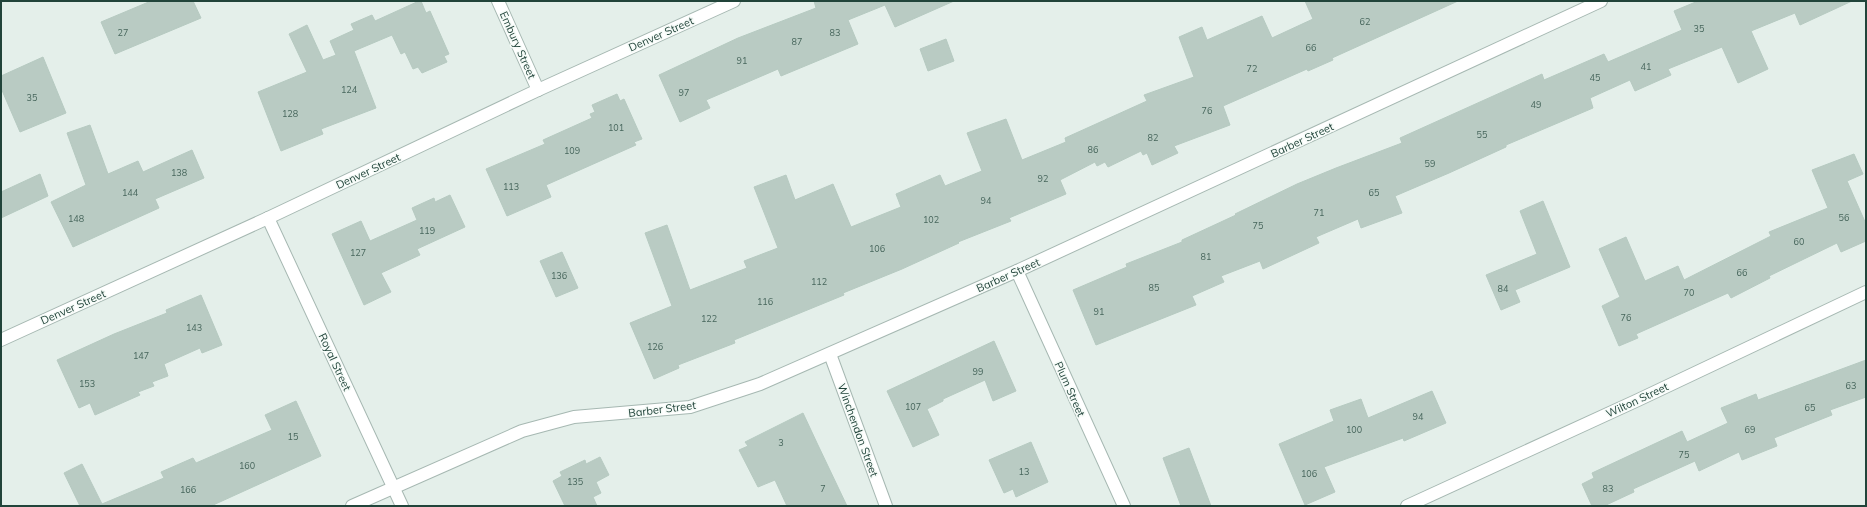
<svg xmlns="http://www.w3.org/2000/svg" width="1867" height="507" font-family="Mulish,sans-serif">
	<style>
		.building { fill: #b9cbc3; stroke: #b6cac1 }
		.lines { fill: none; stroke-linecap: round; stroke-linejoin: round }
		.street-casing { stroke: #a6b8b2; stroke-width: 14 }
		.street { stroke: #fff; stroke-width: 12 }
		.labels { text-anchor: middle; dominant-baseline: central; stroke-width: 3; stroke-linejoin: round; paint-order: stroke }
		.number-label { font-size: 9px; fill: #47665c }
		.street-label { font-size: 11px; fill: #21443a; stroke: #f6fbf8 }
	</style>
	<rect width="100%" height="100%" fill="#e4efea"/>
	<g class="building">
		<path d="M151 1H193L201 18 115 54 101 22Z"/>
		<path d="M419 1H421L426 13 430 11 449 54 444 56 447 62 422 73 418 67 413 69 405 52 401 54 392 35 354 51 376 108 321 129 323 134 281 151 258 92 307 72 289 34 307 25 323 60 336 55 330 41 354 30 351 24 372 15 375 21Z"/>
		<path d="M814 1H954L895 27 885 5 848 20 858 44 781 76 778 69 706 100 710 108 680 122 659 75 738 38 816 8Z"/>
		<path d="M1305 1H1458L1332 58 1333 60 1308 71 1307 69 1223 106 1230 125 1174 146 1178 153 1152 165 1147 153 1143 155 1141 151 1108 167 1105 162 1097 166 1095 162 1060 180 1066 194 1009 218 1011 221 958 242 959 243 902 269 843 293 844 295 734 340 735 343 678 365 679 368 654 379 630 323 672 306 645 233 667 225 690 290 747 268 744 261 778 248 754 187 786 175 795 200 833 184 851 227 901 207 896 194 940 175 945 186 982 171 967 133 1006 119 1022 160 1066 142 1065 138 1147 101 1144 95 1194 77 1179 37 1202 27 1207 40 1262 16 1272 38 1313 19Z"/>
		<path d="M1698 1H1852L1800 25 1795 13 1751 31 1768 69 1738 83 1722 47 1668 69 1671 75 1635 91 1630 80 1590 98 1593 108 1506 145V147L1449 173 1395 196 1402 213 1361 228 1358 219 1316 237 1319 243 1263 269 1260 261 1221 276 1224 282 1192 296 1196 305 1096 345 1073 290 1127 267 1126 264 1182 242V240L1236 215 1235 214 1297 184 1336 168 1402 143 1400 138 1542 74 1544 80 1604 54 1608 62 1682 30 1674 11Z"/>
		<path d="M946 39 954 61 928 71 920 49Z"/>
		<path d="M43 57 66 113 20 132 1 88V76Z"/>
		<path d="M617 94 620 101 624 99 642 139 634 142 636 145 546 185 551 197 507 216 486 169 545 144 543 140 592 118 590 114 595 112 592 105Z"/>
		<path d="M90 125 108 174 138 161 143 172 192 150 204 178 155 199 159 208 73 247 51 202 86 185 67 133Z"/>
		<path d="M1854 154 1863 174 1847 181 1866 224V241L1841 252 1837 243 1769 276 1770 278 1731 298 1728 293 1636 334 1638 338 1619 346 1602 306 1620 297 1599 249 1626 237 1645 281 1678 266 1684 280 1771 236 1769 232 1828 208 1812 170Z"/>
		<path d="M40 174 48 196 1 218V192Z"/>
		<path d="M450 195 465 227 417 249 420 255 381 273 391 292 364 305 332 234 361 221 370 241 417 220 412 208 434 198 435 202Z"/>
		<path d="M1543 201 1570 267 1515 290 1520 302 1501 310 1486 275 1537 254 1520 211Z"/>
		<path d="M562 252 578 288 556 297 540 261Z"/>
		<path d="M201 295 222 345 202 353 200 348 164 364 168 376 152 382 154 386 138 392 140 395 95 415 90 403 79 408 57 360 114 334 167 313 166 310Z"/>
		<path d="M994 341 1016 391 993 401 985 380 943 399V401L927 409 939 435 913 447 887 391Z"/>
		<path d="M1866 360V397L1830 410 1832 415 1774 438 1777 446 1742 460 1739 452 1699 471 1695 461 1633 489 1634 492 1604 506H1592L1582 484 1594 478 1592 473 1682 431 1687 442 1728 423 1721 408 1756 394 1758 400Z"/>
		<path d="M1432 391 1446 423 1404 441 1403 438 1324 467 1335 492 1305 505 1279 444 1334 421 1330 410 1361 399 1368 418Z"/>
		<path d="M296 401 321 456 211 506H80L64 473 82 464 102 504 164 478 161 472 193 458 196 463 272 430 265 415Z"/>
		<path d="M803 413 817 443 847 506H787L775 480 758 487 739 450 748 446 745 442Z"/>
		<path d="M1031 442 1048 482 1016 497 1013 489 1004 493 989 460Z"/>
		<path d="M1189 448 1211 506H1181L1163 458Z"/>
		<path d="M600 457 609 475 596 482 601 493 593 497 597 506H565L553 481 562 476 560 472 585 460 586 464Z"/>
	</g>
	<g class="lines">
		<g class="street-casing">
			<g id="street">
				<path d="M498 1 538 90"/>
				<path d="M268 218 402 506"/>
				<path d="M1017 271 1124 506"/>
				<path d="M1 340 268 218 538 90 734 1"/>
				<path d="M830 354 886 506"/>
				<path d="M352 506 522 431 574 417 690 407 760 384 1017 271 1601 1"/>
				<path d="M1407 506 1638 400 1866 292"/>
			</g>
		</g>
		<use href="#street" class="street"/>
	</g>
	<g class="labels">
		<g class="number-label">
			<text x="1365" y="21">62</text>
			<text x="1699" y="28">35</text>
			<text x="123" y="32">27</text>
			<text x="835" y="32">83</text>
			<text x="797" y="41">87</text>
			<text x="1311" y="47">66</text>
			<text x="742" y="60">91</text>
			<text x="1646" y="66">41</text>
			<text x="1252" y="68">72</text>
			<text x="1595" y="77">45</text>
			<text x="349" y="89">124</text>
			<text x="684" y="92">97</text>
			<text x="32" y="97">35</text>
			<text x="1536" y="104">49</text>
			<text x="1207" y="110">76</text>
			<text x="290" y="113">128</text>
			<text x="616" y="127">101</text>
			<text x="1482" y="134">55</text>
			<text x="1153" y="137">82</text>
			<text x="1093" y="149">86</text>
			<text x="572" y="150">109</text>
			<text x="1430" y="163">59</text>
			<text x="179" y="172">138</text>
			<text x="1043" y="178">92</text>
			<text x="511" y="186">113</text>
			<text x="130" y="192">144</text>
			<text x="1374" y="192">65</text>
			<text x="986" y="200">94</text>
			<text x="1319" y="212">71</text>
			<text x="1844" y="217">56</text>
			<text x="76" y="218">148</text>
			<text x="931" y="219">102</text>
			<text x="1258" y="225">75</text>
			<text x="427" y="230">119</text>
			<text x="1799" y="241">60</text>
			<text x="877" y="248">106</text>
			<text x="358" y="252">127</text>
			<text x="1206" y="256">81</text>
			<text x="1742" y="272">66</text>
			<text x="559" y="275">136</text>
			<text x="819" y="281">112</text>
			<text x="1154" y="287">85</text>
			<text x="1503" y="288">84</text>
			<text x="1689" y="292">70</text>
			<text x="765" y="301">116</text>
			<text x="1099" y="311">91</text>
			<text x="1626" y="317">76</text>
			<text x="709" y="318">122</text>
			<text x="194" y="327">143</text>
			<text x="655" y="346">126</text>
			<text x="141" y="355">147</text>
			<text x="978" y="371">99</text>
			<text x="87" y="383">153</text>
			<text x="1851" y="385">63</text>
			<text x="913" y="406">107</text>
			<text x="1810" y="407">65</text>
			<text x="1418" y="416">94</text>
			<text x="1354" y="429">100</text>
			<text x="1750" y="429">69</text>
			<text x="293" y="436">15</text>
			<text x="781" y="442">3</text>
			<text x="1684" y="454">75</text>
			<text x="247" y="465">160</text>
			<text x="1024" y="471">13</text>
			<text x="1309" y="473">106</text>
			<text x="575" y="481">135</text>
			<text x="823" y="488">7</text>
			<text x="1608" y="488">83</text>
			<text x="188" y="489">166</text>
		</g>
		<g class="street-label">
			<text transform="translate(661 34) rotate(-24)">Denver Street</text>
			<text transform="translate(518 45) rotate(66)">Embury Street</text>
			<text transform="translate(1302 140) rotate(-25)">Barber Street</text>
			<text transform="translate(368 171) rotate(-25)">Denver Street</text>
			<text transform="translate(1008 275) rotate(-24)">Barber Street</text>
			<text transform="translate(73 307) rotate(-24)">Denver Street</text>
			<text transform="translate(335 362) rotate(65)">Royal Street</text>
			<text transform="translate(1070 389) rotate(66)">Plum Street</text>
			<text transform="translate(1637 400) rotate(-25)">Wilton Street</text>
			<text transform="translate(662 409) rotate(-7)">Barber Street</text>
			<text transform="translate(858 430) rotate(70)">Winchendon Street</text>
		</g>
	</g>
	<rect width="1867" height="507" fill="none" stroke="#21443a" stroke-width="4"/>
</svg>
